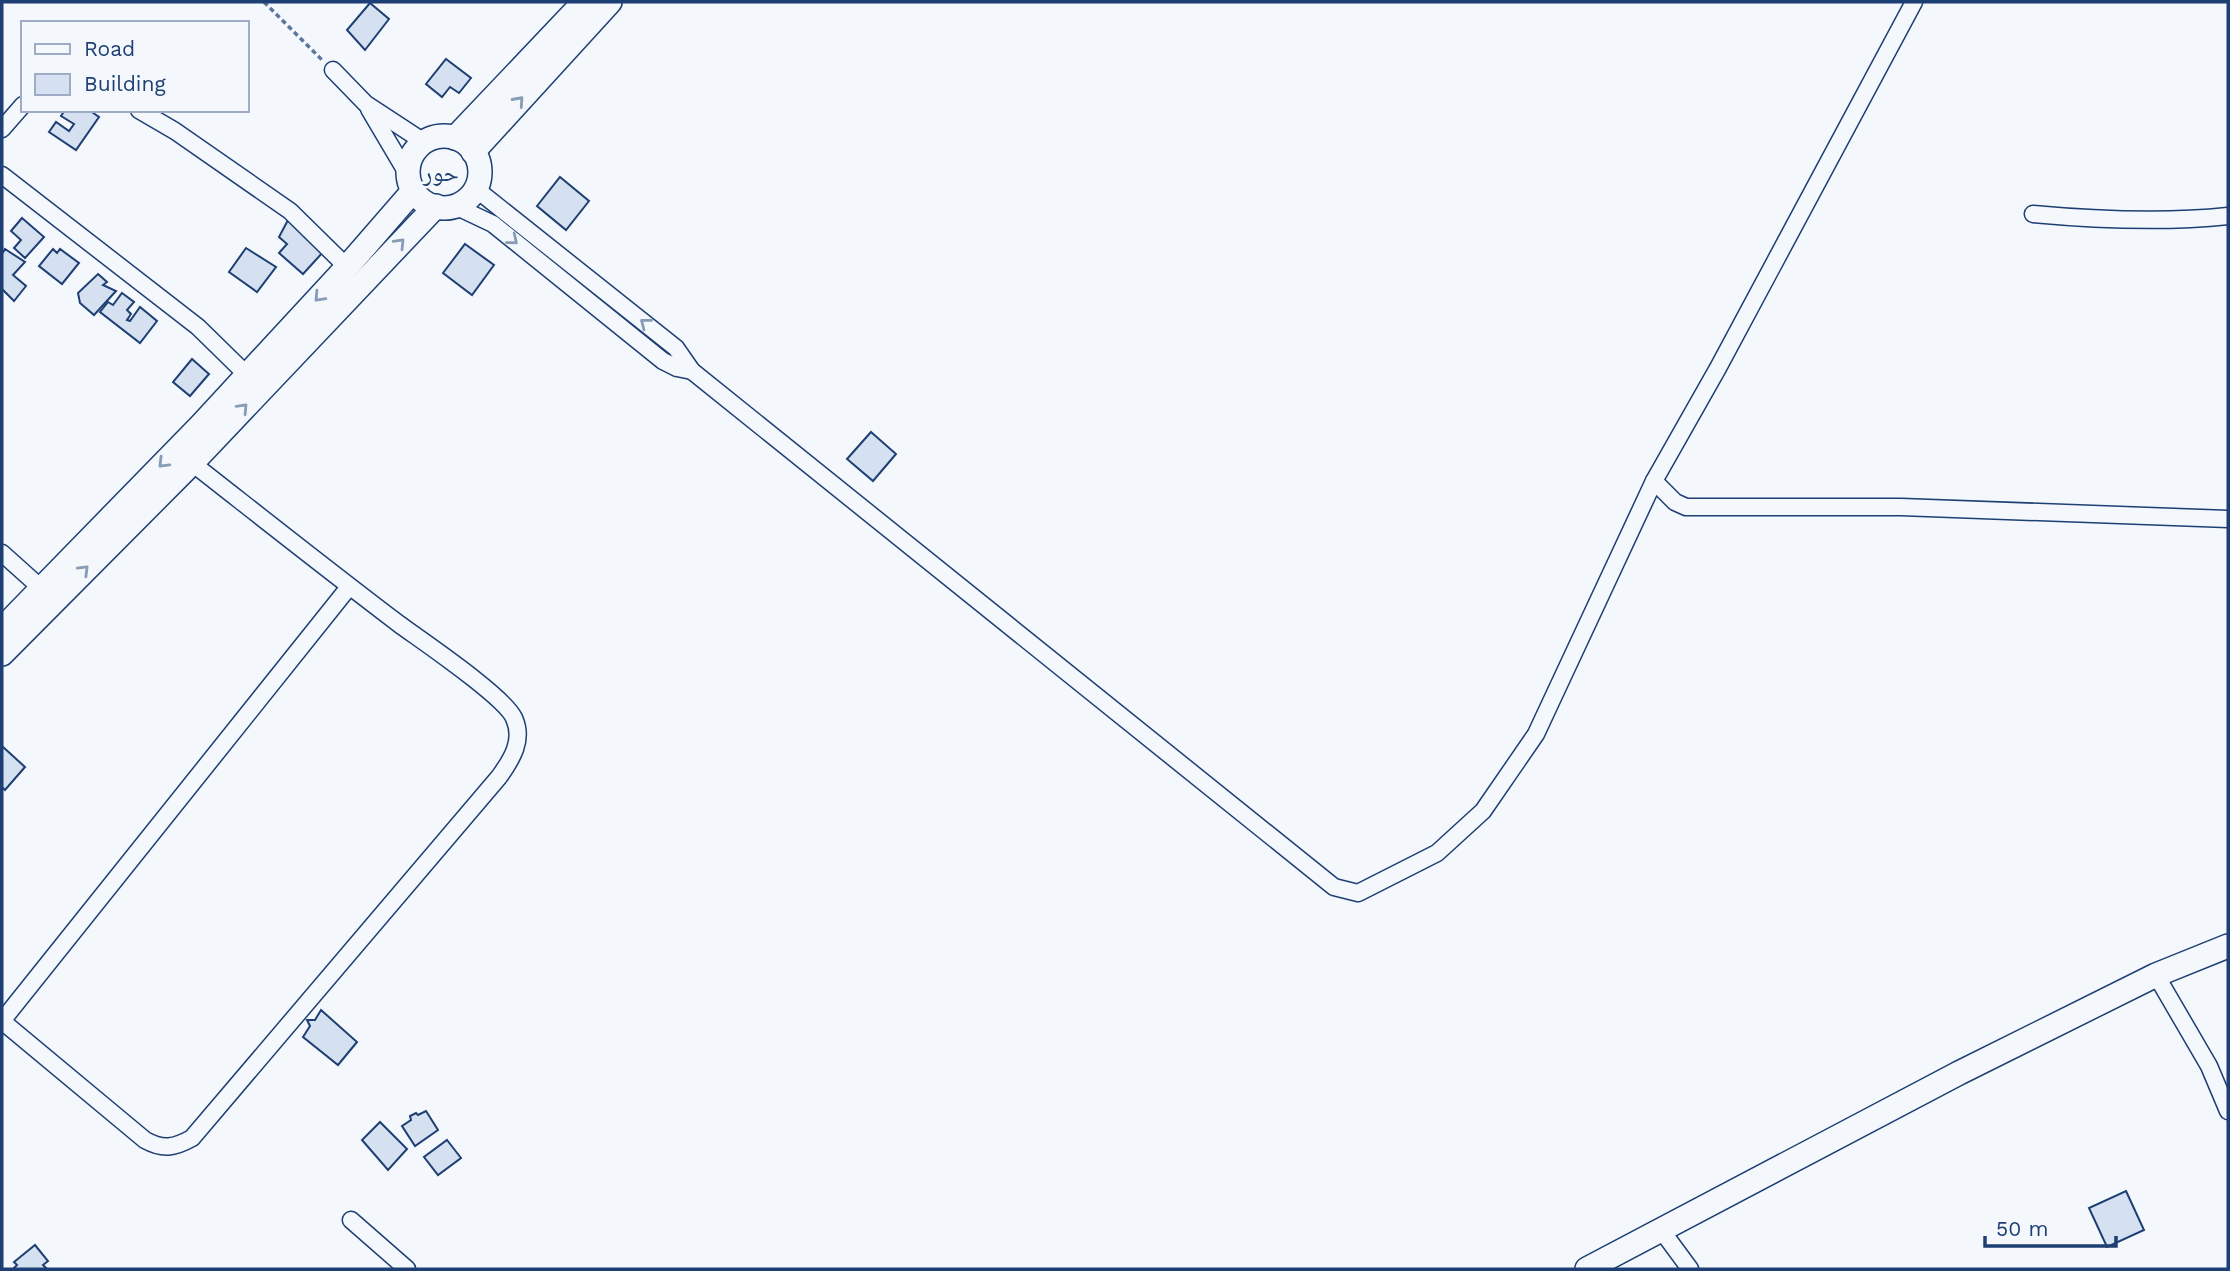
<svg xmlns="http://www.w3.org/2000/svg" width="2230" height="1271" font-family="'Work Sans','Noto Naskh Arabic',sans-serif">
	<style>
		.building { fill: #d5e0f0; stroke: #1d3f73; stroke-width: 2 }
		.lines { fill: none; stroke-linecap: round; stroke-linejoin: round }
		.street-casing { stroke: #1d3f73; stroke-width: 19 }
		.secondary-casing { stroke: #1d3f73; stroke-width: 26 }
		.path { stroke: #5e769c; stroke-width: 3.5; stroke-dasharray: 5 3.5; stroke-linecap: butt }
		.street { stroke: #f4f7fb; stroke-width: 16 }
		.secondary { stroke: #f4f7fb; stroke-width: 23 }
		.oneway { stroke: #889bb7 }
		.labels { text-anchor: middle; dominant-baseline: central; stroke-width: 5; stroke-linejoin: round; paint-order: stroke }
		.quarter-label { font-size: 24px; fill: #1d3f73; stroke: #f4f7fb }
	</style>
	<rect width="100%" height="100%" fill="#f4f7fb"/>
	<g class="building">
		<path d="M370 3 389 19 365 50 347 30Z"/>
		<path d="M446 59 471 78 459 93 450 87 442 97 426 84Z"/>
		<path d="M65 110H89L99 117 76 150 49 132 56 122 69 131 74 124 61 116Z"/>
		<path d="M560 177 589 201 566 230 537 206Z"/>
		<path d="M22 218 44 237 25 258 14 248 21 240 11 231Z"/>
		<path d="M288 220 324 251 303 274 279 253 287 244 279 237Z"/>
		<path d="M465 244 494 265 472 295 443 273Z"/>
		<path d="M246 248 276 267 257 292 229 272Z"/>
		<path d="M5 249 25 262 13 275 26 286 14 301 2 289V254Z"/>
		<path d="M53 249 57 253 60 249 79 263 62 284 39 266Z"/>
		<path d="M98 274 107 282 103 285 116 291 94 315 80 303 78 293Z"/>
		<path d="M122 293 134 302 127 310 131 314 127 320 130 321 140 307 157 321 140 343 100 312 108 302 113 305Z"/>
		<path d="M192 359 209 374 190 396 173 382Z"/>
		<path d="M871 432 896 454 873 481 847 459Z"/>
		<path d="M2 746 25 767 5 790 2 787Z"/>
		<path d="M321 1010 357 1042 338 1065 303 1037 310 1026 307 1020H315Z"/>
		<path d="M426 1111 438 1130 415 1146 402 1126 411 1120 410 1116 416 1113 418 1115Z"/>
		<path d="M380 1122 407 1149 388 1170 362 1140Z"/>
		<path d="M447 1140 461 1158 438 1175 424 1157Z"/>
		<path d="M2126 1191 2144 1230 2107 1247 2089 1208Z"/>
		<path d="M35 1245 48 1261 43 1265 47 1269H13L17 1265 14 1262Z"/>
	</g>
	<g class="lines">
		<g class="street-casing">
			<g id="street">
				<path d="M333 70 366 104 424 142"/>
				<path d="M369 109 408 175"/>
				<path d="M139 110 175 131 290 211 347 267"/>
				<path d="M2 129 23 105"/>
				<path d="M2 175 198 327 247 375"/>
				<path d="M476 189 676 348 692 371 1334 887 1358 893 1437 853 1483 811 1536 734 1654 481 1718 368 1914 2"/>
				<path d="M455 206 493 224 663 361 677 368 692 371"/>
				<path d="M2033 214C2098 220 2163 223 2228 216"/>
				<path d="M1654 481 1675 502 1686 507H1901L2228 519"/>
				<path d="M2 553 41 588 49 591"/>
				<path d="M2156 975 2209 1066 2228 1111"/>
				<path d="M2 1021 145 1140C163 1150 174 1148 192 1138L499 777C512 759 524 740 514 718 504 696 422 641 399 624 329 571 261 517 192 463"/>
				<path d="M2 1021 349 587"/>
				<path d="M351 1220 407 1269"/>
				<path d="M1662 1231 1690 1269"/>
			</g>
		</g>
		<g class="secondary-casing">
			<g id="secondary">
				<circle cx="444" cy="172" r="36"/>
				<path d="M455 138 584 2"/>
				<path d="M473 152 610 2"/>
				<path d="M2 629 201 425 347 267 413 191"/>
				<path d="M2 654 192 463 436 206"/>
				<path d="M1587 1269 1959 1073 2156 975 2228 946"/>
			</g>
		</g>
		<path class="path" d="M264 2 322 60"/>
		<use href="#street" class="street"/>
		<use href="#secondary" class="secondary"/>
	</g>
	<defs><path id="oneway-chevron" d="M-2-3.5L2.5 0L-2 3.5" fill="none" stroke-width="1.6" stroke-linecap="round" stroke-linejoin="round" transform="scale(1.75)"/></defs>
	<g class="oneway">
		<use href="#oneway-chevron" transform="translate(519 101) rotate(-48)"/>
		<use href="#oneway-chevron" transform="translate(513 240) rotate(39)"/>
		<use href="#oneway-chevron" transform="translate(400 243) rotate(-46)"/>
		<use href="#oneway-chevron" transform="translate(319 297) rotate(133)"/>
		<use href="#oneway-chevron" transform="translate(645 323) rotate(-142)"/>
		<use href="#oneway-chevron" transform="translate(243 408) rotate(-47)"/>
		<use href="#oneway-chevron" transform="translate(163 463) rotate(135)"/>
		<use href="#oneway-chevron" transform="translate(84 570) rotate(-45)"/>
	</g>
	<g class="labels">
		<g class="quarter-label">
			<text x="441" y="173">حور</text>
		</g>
	</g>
	<rect width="2230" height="1271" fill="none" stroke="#1d3f73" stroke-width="7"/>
	<rect x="21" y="21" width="228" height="91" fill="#f4f7fb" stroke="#9eadc5" stroke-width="2"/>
	<rect x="35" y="44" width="35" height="10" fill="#f4f7fb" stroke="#9eadc5" stroke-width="2"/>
	<text x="84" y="56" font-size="21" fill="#1d3f73">Road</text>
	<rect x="35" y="74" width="35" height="21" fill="#d5e0f0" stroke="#9eadc5" stroke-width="2"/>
	<text x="84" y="91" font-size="21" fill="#1d3f73">Building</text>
	<path d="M1985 1236v10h131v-10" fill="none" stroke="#1d3f73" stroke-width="3.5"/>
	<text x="1996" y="1236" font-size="21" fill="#1d3f73" stroke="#f4f7fb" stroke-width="5" paint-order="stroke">50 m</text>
</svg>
